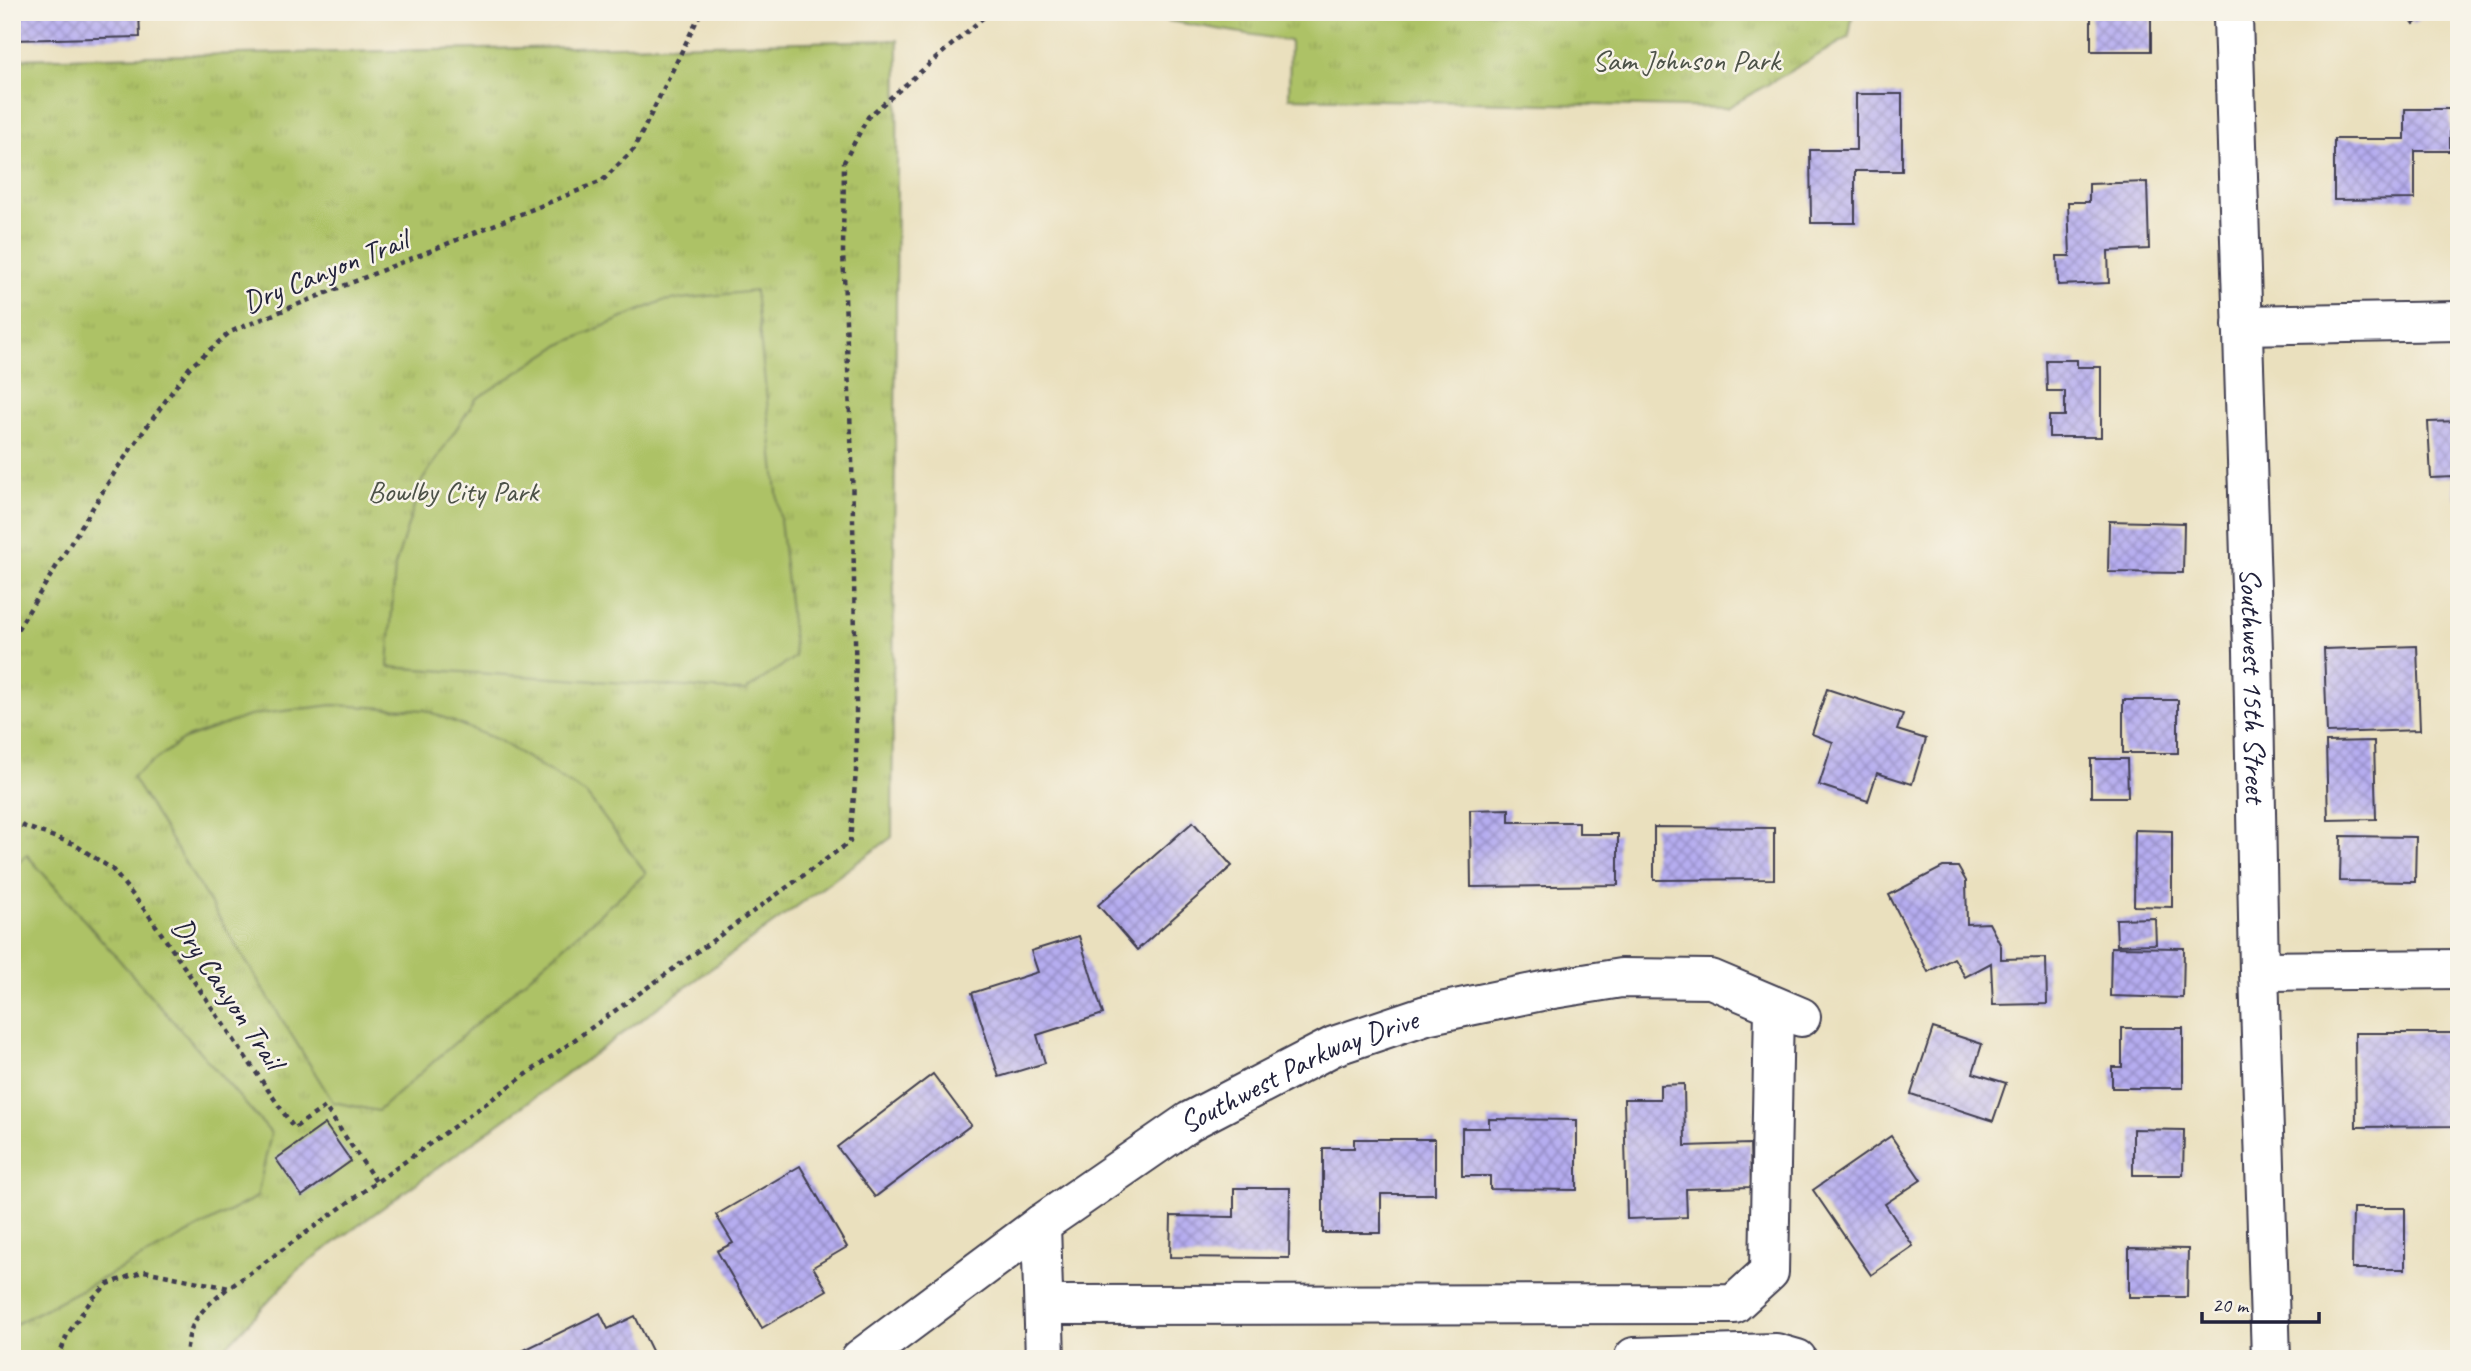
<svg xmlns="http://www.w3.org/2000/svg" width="2471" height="1371" font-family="Caveat,sans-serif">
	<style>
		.park { fill: url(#park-tufts); stroke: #687250; stroke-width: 2 }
		.garden { fill: #adc266; stroke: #687250; stroke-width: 2 }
		.building { fill: url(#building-cross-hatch) }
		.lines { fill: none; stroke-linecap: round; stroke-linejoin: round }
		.minor-casing { stroke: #403e4f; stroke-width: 42 }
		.path { stroke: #403e4f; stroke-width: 4.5; stroke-dasharray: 5 5; stroke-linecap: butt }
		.minor { stroke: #fff; stroke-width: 38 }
		.labels { text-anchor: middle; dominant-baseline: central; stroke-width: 5; stroke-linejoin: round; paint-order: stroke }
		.park-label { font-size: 30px; fill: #4c5248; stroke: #f7f3e8 }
		.street-label { font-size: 30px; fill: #22223b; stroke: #f7f3e8 }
	</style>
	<defs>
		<pattern id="park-tufts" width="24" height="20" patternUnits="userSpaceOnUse" patternTransform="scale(1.75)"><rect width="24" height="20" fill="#adc266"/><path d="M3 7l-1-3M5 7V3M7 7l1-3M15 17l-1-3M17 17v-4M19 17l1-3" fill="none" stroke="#95a659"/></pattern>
		<pattern id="building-cross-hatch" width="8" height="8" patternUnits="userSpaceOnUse" patternTransform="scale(1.75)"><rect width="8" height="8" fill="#b6adf0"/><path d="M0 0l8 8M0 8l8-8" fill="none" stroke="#948cc4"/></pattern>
	</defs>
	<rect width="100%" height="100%" fill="#f7f3e8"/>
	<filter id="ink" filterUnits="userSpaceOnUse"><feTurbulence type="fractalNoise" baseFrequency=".0143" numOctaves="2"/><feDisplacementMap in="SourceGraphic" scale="14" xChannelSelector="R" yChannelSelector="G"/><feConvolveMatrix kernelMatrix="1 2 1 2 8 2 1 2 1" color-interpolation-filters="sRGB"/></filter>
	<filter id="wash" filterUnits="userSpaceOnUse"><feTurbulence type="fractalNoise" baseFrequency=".00686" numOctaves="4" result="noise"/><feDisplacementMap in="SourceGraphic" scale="28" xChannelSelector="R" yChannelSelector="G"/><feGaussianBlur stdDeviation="1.57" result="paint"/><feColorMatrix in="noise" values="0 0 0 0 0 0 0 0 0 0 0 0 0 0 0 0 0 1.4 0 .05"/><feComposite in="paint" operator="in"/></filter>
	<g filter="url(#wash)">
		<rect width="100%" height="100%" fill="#eae0be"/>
		<g class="park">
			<path d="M1168 12H1853L1849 37 1727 108 1289 98 1290 41 1168 21Z"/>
			<path d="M898 40 892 837 300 1268 219 1354 211 1359H12V59Z"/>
		</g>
		<g class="garden">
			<path d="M755 291 795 657 745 691 388 667 395 566 422 481 476 399 560 345 662 301Z"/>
			<path d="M333 705 425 710 498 740 586 794 646 873 378 1111 333 1102 132 777 184 739 252 715Z"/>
			<path d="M27 855 271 1133 257 1197 12 1326V868Z"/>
		</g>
		<g id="blocks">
			<g class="building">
				<path d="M12 12H139L140 37 12 40Z"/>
				<rect x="2091" y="12" width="60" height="39"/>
				<path d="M2405 12H2429L2414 24Z"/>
				<path d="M1856 94H1902V171H1855V223H1811L1810 150H1856Z"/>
				<path d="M2405 109H2450V151H2415V199L2334 200V139H2405Z"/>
				<path d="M2147 182 2149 249 2108 251 2109 283 2058 285 2057 256H2070L2068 202H2089V184Z"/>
				<path d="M2046 360H2077V367H2101V437H2049V416H2065V391H2047Z"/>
				<path d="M2459 421V500H2455L2454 477 2431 478 2428 422Z"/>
				<path d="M2109 521 2184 523 2183 573 2108 572Z"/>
				<path d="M2417 646 2420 730 2327 733 2324 649Z"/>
				<path d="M1827 689 1903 714 1897 730 1926 739 1912 784 1877 773 1868 801 1819 785 1833 742 1812 734Z"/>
				<rect x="2123" y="700" width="55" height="53"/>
				<path d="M2374 741 2376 819 2328 820 2326 742Z"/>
				<path d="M2091 759H2127L2128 797H2091Z"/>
				<path d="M1509 809V822H1579V834H1618V885L1471 887 1470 810Z"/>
				<path d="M1193 822 1232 866 1137 950 1098 905Z"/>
				<path d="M1654 827 1774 828V879L1654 880Z"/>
				<path d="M2135 830 2172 831V907L2134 906Z"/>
				<path d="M2341 836 2416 837 2415 882 2340 881Z"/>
				<path d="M1943 867H1958L1966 881 1967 924 1989 923 2001 946V959L2046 958 2047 1004 1993 1005 1991 963 1965 977 1954 958 1928 972 1889 895Z"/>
				<path d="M2155 918 2156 944 2117 945 2116 919Z"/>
				<path d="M1079 936 1103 1014 1037 1035 1045 1063 999 1077 972 993 1038 972 1031 951Z"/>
				<path d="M2111 947 2184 948 2183 998 2110 996Z"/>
				<path d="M1933 1028 1982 1044 1973 1073 2006 1083 1993 1121 1911 1094Z"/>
				<path d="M2122 1028H2183V1088H2112V1067H2122Z"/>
				<path d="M2355 1033H2459V1126L2356 1127Z"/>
				<path d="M933 1074 971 1125 875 1197 837 1147Z"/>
				<path d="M1684 1084 1685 1146 1750 1144 1751 1187 1686 1189 1687 1217 1627 1219 1624 1099H1660V1085Z"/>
				<path d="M1489 1119 1577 1120V1190L1490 1189V1176H1462V1128H1489Z"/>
				<path d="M325 1124 351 1161 302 1196 276 1159Z"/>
				<path d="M2133 1129 2184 1130 2183 1175H2133Z"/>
				<path d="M1891 1136 1921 1180 1885 1204 1913 1246 1871 1275 1813 1190Z"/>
				<path d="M1354 1139H1435V1194H1381V1233H1323V1148H1354Z"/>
				<path d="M800 1166 847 1247 813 1267 827 1290 762 1328 717 1251 733 1243 716 1215Z"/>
				<path d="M1234 1188H1290L1289 1258 1170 1257 1171 1216 1234 1217Z"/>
				<path d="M2353 1208H2405V1269H2352Z"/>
				<path d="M2129 1248 2188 1249 2187 1297H2129Z"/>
				<path d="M600 1313 608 1329 635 1316 656 1359H523L520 1352Z"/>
			</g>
		</g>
	</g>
	<g filter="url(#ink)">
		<use href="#blocks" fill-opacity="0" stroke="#403e4f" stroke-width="2"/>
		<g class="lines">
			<g class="minor-casing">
				<g id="minor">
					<path id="s1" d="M2235 12 2233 18 2253 651 2259 971 2271 1359"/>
					<path d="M2242 325 2459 321"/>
					<path d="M2259 971 2459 969"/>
					<path d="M1041 1224 1045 1359"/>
					<path d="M1044 1305 1734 1304 1769 1272 1774 1007"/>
					<path id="s2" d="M860 1359 1041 1224 1190 1121 1334 1046 1426 1015 1547 990 1621 978 1711 979 1801 1017"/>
					<path d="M1634 1359V1357L1776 1353 1797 1359"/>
				</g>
			</g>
			<g class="path">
				<path d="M12 638 118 467 189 368 230 332 602 181 634 149 701 12"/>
				<path d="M12 822 74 844 112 869 148 914 294 1128 325 1107 377 1183"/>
				<path d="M58 1359 67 1335 92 1299 108 1284 144 1271 229 1288 850 842 856 771V698L852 460 843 252 844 162 868 117 984 17 986 12"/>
				<path d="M186 1359C188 1319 200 1312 228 1288"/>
			</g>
			<use href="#minor" class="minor"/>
		</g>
	</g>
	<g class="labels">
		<g class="park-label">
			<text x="1686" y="60">Sam Johnson Park</text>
			<text x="453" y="491">Bowlby City Park</text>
		</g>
		<g class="street-label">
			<text transform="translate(325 271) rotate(-22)">Dry Canyon Trail</text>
			<text stroke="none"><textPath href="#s1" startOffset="674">Southwest 15th Street</textPath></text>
			<text transform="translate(228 993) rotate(56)">Dry Canyon Trail</text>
			<text stroke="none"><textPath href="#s2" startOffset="527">Southwest Parkway Drive</textPath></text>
		</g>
	</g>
	<rect width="2471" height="1371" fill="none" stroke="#f7f3e8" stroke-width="42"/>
	<path d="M2202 1312v10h117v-10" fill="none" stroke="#22223b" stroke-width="3.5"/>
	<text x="2212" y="1312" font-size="21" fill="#22223b" stroke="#f7f3e8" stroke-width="5" paint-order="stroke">20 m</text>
</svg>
